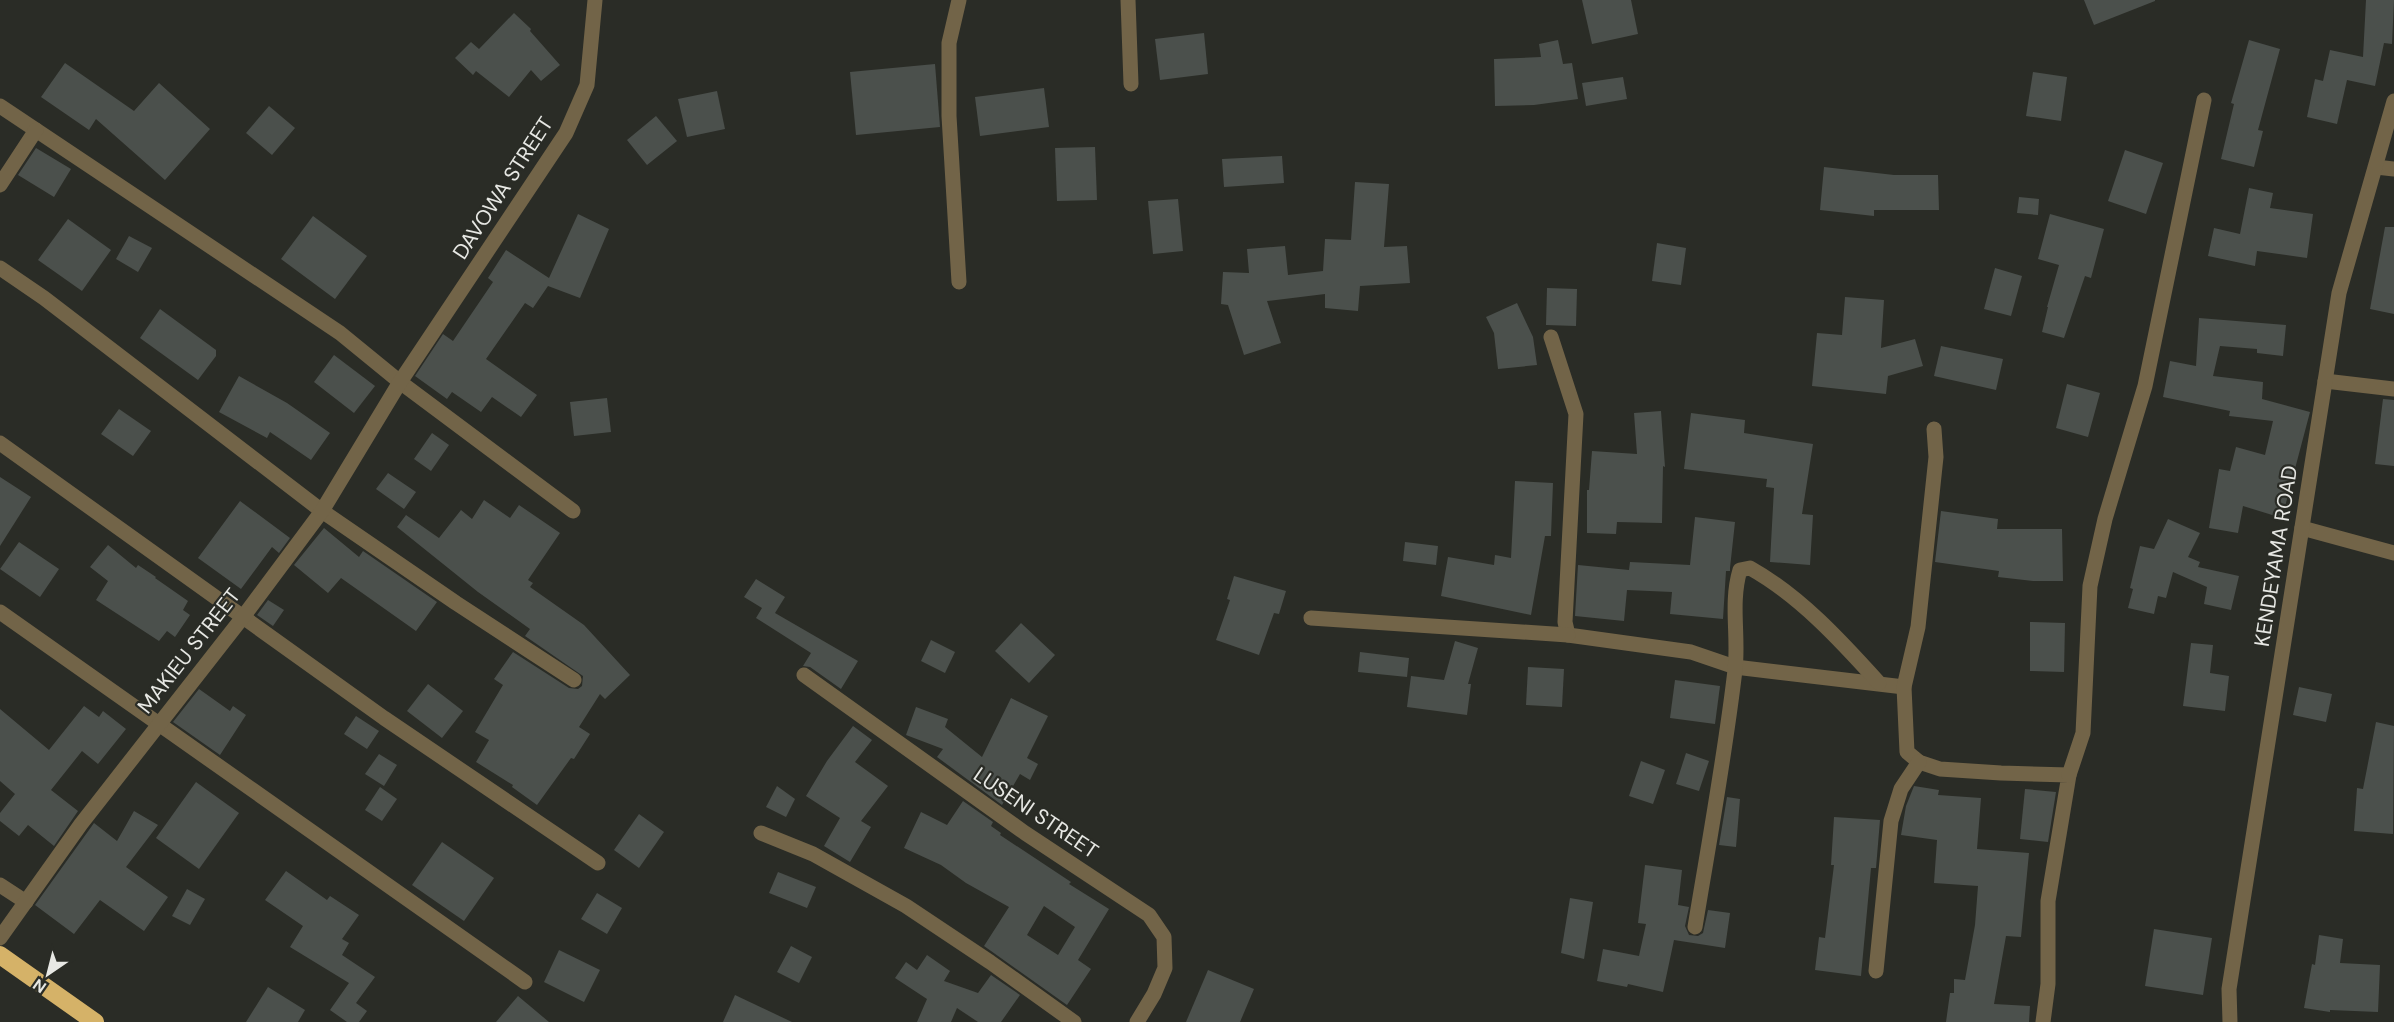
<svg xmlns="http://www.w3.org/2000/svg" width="2394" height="1022" font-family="'DM Sans',sans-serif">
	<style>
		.building { fill: #4b504c; fill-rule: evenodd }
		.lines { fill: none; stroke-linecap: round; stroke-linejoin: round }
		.minor { stroke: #726448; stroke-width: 15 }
		.highway { stroke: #d5b268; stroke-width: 18 }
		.labels { text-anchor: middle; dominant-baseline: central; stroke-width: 4.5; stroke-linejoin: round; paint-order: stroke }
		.street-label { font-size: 21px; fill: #e7e8e4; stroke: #2a2c26 }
	</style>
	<rect width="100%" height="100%" fill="#2a2c26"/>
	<g class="building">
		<path d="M1582 0H1631L1638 34 1592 44Z"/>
		<path d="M2084 0H2155V1L2094 25Z"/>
		<path d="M2366 0H2394L2392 44 2384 43 2375 86 2347 80 2337 124 2307 117 2315 79 2323 81 2330 50 2363 57Z"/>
		<path d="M514 13 531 29 530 31 560 65 541 81 531 70 509 97 476 71 473 75 455 58 471 42 479 49Z"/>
		<path d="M1204 33 1208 74 1160 80 1155 39Z"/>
		<path d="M1558 40 1563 64 1572 63 1578 99 1534 105 1495 106 1494 59 1541 57 1539 44Z"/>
		<path d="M2249 40 2280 49 2258 130 2263 131 2254 167 2221 159 2234 104 2231 103Z"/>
		<path d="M65 63 134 111 159 83 210 129 165 180 96 119 89 130 41 97Z"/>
		<path d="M935 64 940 127 856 135 850 72Z"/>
		<path d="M2033 72 2067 77 2061 121 2026 116Z"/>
		<path d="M1623 77 1627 99 1586 106 1582 83Z"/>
		<path d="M1044 88 1049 127 980 136 975 97Z"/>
		<path d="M717 91 725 129 687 137 678 99Z"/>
		<path d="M269 106 295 128 272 155 246 133Z"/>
		<path d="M656 116 677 141 647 165 627 140Z"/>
		<path d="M1095 147 1097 200 1057 201 1055 148Z"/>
		<path d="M36 148 71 169 54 197 18 175Z"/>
		<path d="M2125 150 2163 163 2146 214 2108 201Z"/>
		<path d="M1282 156 1284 183 1224 187 1222 159Z"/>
		<path d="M1824 167 1894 175H1938L1939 210H1874V216L1820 210Z"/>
		<path d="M1355 182 1389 184 1384 247 1407 246 1410 283 1360 286 1358 311 1325 308V294L1267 301 1281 343 1244 355 1228 305 1221 304 1223 272 1249 273 1247 249 1285 246 1288 275 1323 271 1325 239 1351 240Z"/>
		<path d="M2249 188 2273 193 2270 208 2313 214 2307 258 2257 251 2255 266 2208 256 2214 228 2240 234Z"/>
		<path d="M2019 197 2039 199 2038 215 2017 213Z"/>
		<path d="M1178 199 1183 251 1153 254 1148 201Z"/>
		<path d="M578 214 609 229 580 298 548 286 533 308 525 303 486 359 537 395 521 417 492 397 481 412 452 392 447 399 415 376 443 334 453 341 493 282 488 278 506 250 549 278Z"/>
		<path d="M2050 214 2104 229 2091 278 2085 276 2064 338 2042 332 2048 307H2047L2059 265 2038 259Z"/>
		<path d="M313 216 367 256 335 299 281 259Z"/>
		<path d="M68 219 111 250 82 291 38 260Z"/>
		<path d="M2385 227H2394V314L2370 309Z"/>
		<path d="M129 236 152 248 138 272 116 259Z"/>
		<path d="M1657 243 1686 248 1681 285 1652 281Z"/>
		<path d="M1995 268 2022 276 2011 316 1984 309Z"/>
		<path d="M1547 288 1577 289 1576 326 1546 325Z"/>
		<path d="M1845 297 1884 300 1881 348 1915 339 1923 366 1888 376 1886 394 1812 386 1817 333 1842 335Z"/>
		<path d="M1517 303 1533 337 1537 365 1498 369 1494 333 1486 317Z"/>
		<path d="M160 309 216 350V356L198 380 140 338Z"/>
		<path d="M2199 318 2286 325 2283 356 2257 353V349L2220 346 2213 376 2263 382 2262 399 2310 412 2282 518 2243 506 2238 533 2209 528 2219 469 2230 471 2236 447 2265 455 2273 421 2229 416 2230 411 2163 397 2170 361 2196 366Z"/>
		<path d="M1941 346 2003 359 1996 390 1934 376Z"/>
		<path d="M334 355 375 386 354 413 314 382Z"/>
		<path d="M239 376 287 403 330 433 311 460 270 432 267 438 219 412Z"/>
		<path d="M2067 384 2100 393 2088 437 2056 428Z"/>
		<path d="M607 398 611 432 574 436 570 402Z"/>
		<path d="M2383 399 2394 400V466L2375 464Z"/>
		<path d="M119 409 151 431 133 456 101 434Z"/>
		<path d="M1661 411 1665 467 1663 466 1662 523 1617 522 1616 534 1587 533V490H1589L1592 451 1637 454 1634 413Z"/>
		<path d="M1691 413 1745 420 1744 433 1813 444 1802 514 1813 515 1810 565 1770 562 1774 488 1766 487 1767 479 1684 469Z"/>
		<path d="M432 433 449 445 431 471 414 459Z"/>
		<path d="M388 473 416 492 404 509 376 489Z"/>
		<path d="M0 477 31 497 0 546Z"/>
		<path d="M1515 481 1553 483 1551 536H1545L1531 615 1441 596 1448 557 1494 565 1495 555 1511 558Z"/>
		<path d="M484 500 510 518 519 505 560 533 528 580 533 583 530 587 584 625 630 675 605 699 600 694 579 727 590 734 574 759 571 758 537 805 512 787 513 785 476 762 489 740 475 732 503 685 494 679 513 652 569 688 578 689 582 686 583 676 525 636 530 629 478 592 397 527 406 515 439 538 461 510 472 519Z"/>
		<path d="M240 501 290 538 279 553 272 547 241 589 198 558Z"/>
		<path d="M1941 511 1998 519 1997 529H2062L2063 581H2033L1998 577 1999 571 1935 562Z"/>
		<path d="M1695 517 1735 522 1730 568V571H1726L1723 619 1670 614 1672 592 1627 590 1624 621 1575 616 1578 565 1629 570 1630 562 1690 565Z"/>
		<path d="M2168 519 2200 533 2188 557 2200 562 2198 567 2239 576 2231 610 2204 604 2207 587 2173 572 2166 598 2158 596 2154 614 2128 608 2133 589 2130 588 2140 546 2154 549Z"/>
		<path d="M324 528 359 557 363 551 437 602 416 631 341 578 328 593 294 565Z"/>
		<path d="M19 542 59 569 40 597 0 569Z"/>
		<path d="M1405 542 1438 546 1436 565 1403 561Z"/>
		<path d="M108 545 136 568 138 565 156 577 155 578 188 601 183 610 190 615 175 637 167 631 159 641 96 600 108 581 90 567Z"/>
		<path d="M1234 576 1286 591 1279 614 1274 613 1259 655 1216 640 1230 600 1227 599Z"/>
		<path d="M756 579 785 597 775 613 858 661 841 689 810 667 803 666 811 653 756 618 762 608 744 597Z"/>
		<path d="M268 600 284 610 273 626 257 615Z"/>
		<path d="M2030 622 2065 623 2064 672 2030 671Z"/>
		<path d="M1021 623 1055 655 1029 683 995 651Z"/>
		<path d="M931 640 955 652 945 673 921 661Z"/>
		<path d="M1455 641 1478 648 1468 684H1471L1467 715 1407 707 1411 676 1444 680Z"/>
		<path d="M2191 643 2213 645 2210 673 2229 676 2225 711 2183 706Z"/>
		<path d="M1360 652 1409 658 1407 677 1358 672Z"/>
		<path d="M1528 667 1564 669 1562 707 1526 705Z"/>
		<path d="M1675 680 1720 686 1715 724 1670 718Z"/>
		<path d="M428 684 463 711 442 738 407 711Z"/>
		<path d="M2299 687 2332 694 2326 722 2293 715Z"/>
		<path d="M199 689 230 711 233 706 246 715 220 755 173 722Z"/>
		<path d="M1011 698 1048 716 1027 758 1038 764 1030 780 1020 774 1002 805 937 757 943 749 906 735 916 707 948 719 945 727 982 757Z"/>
		<path d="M84 706 99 717 103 711 126 729 98 764 82 751 51 790 78 811 54 846 28 825 19 836 0 821V813L15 794 0 781V709L49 750Z"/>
		<path d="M356 716 379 731 367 749 344 734Z"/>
		<path d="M2376 722 2394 726 2393 834 2354 831 2357 788 2363 789Z"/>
		<path d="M853 726 872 740 855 762 888 786 861 821 871 827 850 862 824 846 840 818 806 796 827 761Z"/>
		<path d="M1686 753 1709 761 1699 791 1676 784Z"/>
		<path d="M379 754 397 765 384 786 365 774Z"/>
		<path d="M1641 761 1665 770 1653 804 1629 796Z"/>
		<path d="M196 782 239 813 199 869 156 838Z"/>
		<path d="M777 786 795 799 786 817 766 807Z"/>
		<path d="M1914 786 1939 790 1938 795 1981 798 1977 849 2029 853 2021 937 2006 936 1994 1004 2030 1006 2029 1022H1946L1950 993H1954V979L1965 980 1975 925 1978 886 1934 883 1937 840 1901 835 1906 806Z"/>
		<path d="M380 787 397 799 382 821 365 810Z"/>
		<path d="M2025 789 2056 792 2048 842 2020 839Z"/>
		<path d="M1727 797 1740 799 1736 847 1719 845Z"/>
		<path d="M963 801 993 822 991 826 1001 833 1000 835 1071 882 1069 884 1109 909 1078 960 1091 969 1067 1005 984 946 1009 907 966 883 941 865 904 848 921 812 947 825ZM1044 906 1075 927 1058 955 1027 935Z"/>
		<path d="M134 811 158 825 126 867 168 897 144 931 100 900 74 934 35 905 94 823 117 841Z"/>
		<path d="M639 814 664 832 639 868 614 850Z"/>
		<path d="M1834 817 1880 820 1876 868H1871L1861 976 1815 970 1819 937 1825 938 1834 865H1831Z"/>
		<path d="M442 842 494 878 464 921 412 885Z"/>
		<path d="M1645 865 1682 870 1678 905 1689 907 1685 926 1689 935 1698 936 1703 933 1708 910 1730 913 1725 948 1674 940 1663 992 1628 984 1627 987 1597 981 1603 949 1639 956 1646 924 1638 923Z"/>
		<path d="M286 871 327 900 330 896 359 915 342 939 349 943 342 955 375 977 356 1003 367 1011 359 1022H347L330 1010 349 983 290 947 303 926 265 900Z"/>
		<path d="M778 872 816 887 807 908 769 893Z"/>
		<path d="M187 889 205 899 190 925 172 916Z"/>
		<path d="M597 893 622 908 607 934 581 919Z"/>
		<path d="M1570 898 1593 902 1584 959 1561 953Z"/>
		<path d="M2154 929 2212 938 2203 995 2145 986Z"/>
		<path d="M2319 935 2343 939 2340 963 2380 965 2378 1012 2330 1010V1012L2304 1008 2312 964 2315 965Z"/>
		<path d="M791 946 812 957 799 983 777 972Z"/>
		<path d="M559 950 600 970 584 1002 544 982Z"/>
		<path d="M927 955 950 971 944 981 978 993 991 975 1020 995 1001 1022H978L957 1008 951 1022H917L927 999 895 978 906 962 917 970Z"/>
		<path d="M1208 970 1254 989 1240 1022H1186Z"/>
		<path d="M268 987 305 1010 298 1022H246Z"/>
		<path d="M735 995 792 1022H723Z"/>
		<path d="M518 996 549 1022H496Z"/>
	</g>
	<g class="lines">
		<g class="minor">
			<path d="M959 0 949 43V116L959 282"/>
			<path d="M1128 0 1131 84"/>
			<path d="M0 106 340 333 400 382 573 511"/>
			<path d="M2376 167 2394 169"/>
			<path d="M0 185 36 130"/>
			<path d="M0 268 44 298 322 511 456 603 574 680"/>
			<path d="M1551 337 1576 414 1565 622 1568 635 1691 652 1735 667 1904 687"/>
			<path d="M2325 381 2394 389"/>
			<path d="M1934 429 1936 457 1918 627 1904 687 1907 752 1919 762 1940 769 2001 773 2069 775 2048 901V984L2043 1022"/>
			<path d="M0 443 384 718 598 863"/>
			<path d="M2302 528 2394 553"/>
			<path d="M0 612 525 982"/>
			<path d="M1311 618 1568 635"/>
			<path d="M804 675 1025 833 1149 915 1164 937 1165 968 1154 994 1137 1022"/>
			<path d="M2069 775 2083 733 2090 586 2105 519 2145 386 2204 100"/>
			<path d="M761 833 813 854 906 906 990 962 1074 1022"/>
			<path d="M0 885 26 902"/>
			<path d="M1695 927C1709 842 1725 756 1735 670 1739 636 1730 603 1740 570L1750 568C1800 596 1841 641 1879 683"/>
			<path d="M0 938 81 824 243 617 322 511 400 382 566 133 587 85 595 0"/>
			<path d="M1876 971 1891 821 1901 789 1919 762"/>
			<path d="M2230 1022 2229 989 2339 293 2394 101"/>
		</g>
		<path class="highway" d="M0 955 95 1022"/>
	</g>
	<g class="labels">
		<g class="street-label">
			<text transform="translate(503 188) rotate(-57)">DAVOWA STREET</text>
			<text transform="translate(2276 556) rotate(-81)">KENDEYAMA ROAD</text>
			<text transform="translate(189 651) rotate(-52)">MAKIEU STREET</text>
			<text transform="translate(1036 813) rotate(34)">LUSENI STREET</text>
		</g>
	</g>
	<g transform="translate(48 974) rotate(215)" stroke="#2a2c26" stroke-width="4.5" paint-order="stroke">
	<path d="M0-4.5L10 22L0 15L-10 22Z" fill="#e7e8e4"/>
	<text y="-9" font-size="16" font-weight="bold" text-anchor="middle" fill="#e7e8e4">N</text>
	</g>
</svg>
